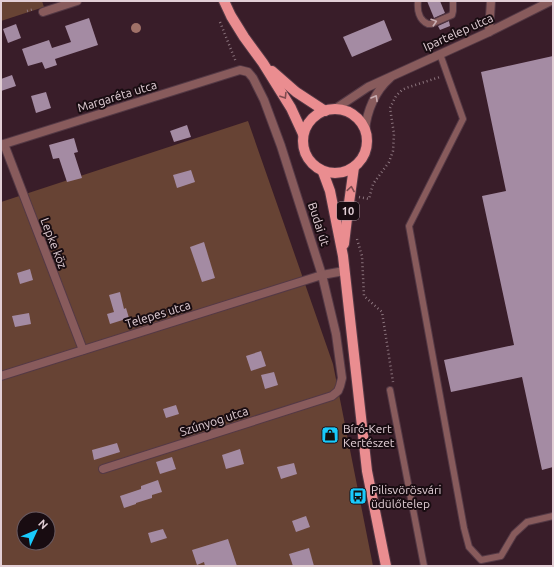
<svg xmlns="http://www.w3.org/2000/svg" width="554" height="567" font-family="Ubuntu,sans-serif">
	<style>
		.green { fill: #674334; fill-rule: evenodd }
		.building { fill: #a48ba3 }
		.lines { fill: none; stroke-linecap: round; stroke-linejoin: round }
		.service-casing { stroke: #543945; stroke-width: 8 }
		.minor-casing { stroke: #543945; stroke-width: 10 }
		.primary-casing { stroke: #543945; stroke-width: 12 }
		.path { stroke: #8c757e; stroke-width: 2.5; stroke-dasharray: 1 3; stroke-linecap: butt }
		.service { stroke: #885b5c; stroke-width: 6 }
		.minor { stroke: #885b5c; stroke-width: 8 }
		.primary { stroke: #ea8d90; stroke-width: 10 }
		.tree { fill: #a07168 }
		.oneway { stroke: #c7acb1 }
		.oneway2 { stroke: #814c50 }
		.labels { text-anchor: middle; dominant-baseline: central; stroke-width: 4; stroke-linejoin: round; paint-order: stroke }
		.shield { fill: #180c11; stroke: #a5949b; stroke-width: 1 }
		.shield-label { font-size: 11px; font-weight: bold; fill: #e2cfd6 }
		.street-label { font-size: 12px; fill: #e2cfd6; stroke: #180c11 }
		.poi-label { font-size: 12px; fill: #e2cfd6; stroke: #180c11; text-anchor: start }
	</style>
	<rect width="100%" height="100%" fill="#391d29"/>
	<g class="green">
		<path d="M1 1H42L44 7 1 21Z"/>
		<path d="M248 121 333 364 373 566H1V202ZM24 519H48V543H24Z"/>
	</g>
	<g class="building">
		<path d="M427 1H440L445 13 434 18Z"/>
		<path d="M89 18 98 45 55 59 57 65 45 69 42 62 28 66 22 49 49 40 52 48 71 42 65 26Z"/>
		<path d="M384 20 392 40 352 57 343 37Z"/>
		<path d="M449 21 450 26 440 30 438 26Z"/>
		<path d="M16 24 21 38 8 43 3 29Z"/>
		<path d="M553 56V467L542 470 522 377 451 392 444 360 514 345 482 196 506 191 481 72Z"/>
		<path d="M12 75 16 86 1 91V79Z"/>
		<path d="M46 92 51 108 36 113 31 96Z"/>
		<path d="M187 125 191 137 174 142 170 131Z"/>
		<path d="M74 138 78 152 74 153 82 178 67 182 59 158 53 159 49 145Z"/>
		<path d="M191 170 195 182 177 188 173 175Z"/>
		<path d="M204 242 215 278 202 282 190 247Z"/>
		<path d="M30 269 33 280 20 284 17 273Z"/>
		<path d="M120 292 124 309 126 308 129 318 110 324 107 314 114 312 109 295Z"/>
		<path d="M29 313 31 324 15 327 12 316Z"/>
		<path d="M261 351 266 366 251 371 246 356Z"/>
		<path d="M274 372 278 385 265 389 261 375Z"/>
		<path d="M176 405 179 414 166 418 163 409Z"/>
		<path d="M117 443 120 452 94 460 92 450Z"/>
		<path d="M240 449 244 464 226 469 222 455Z"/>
		<path d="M172 457 176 469 160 474 156 462Z"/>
		<path d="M294 463 297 474 281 479 277 467Z"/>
		<path d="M158 480 162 492 152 495V498L136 503V504L124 508 120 496 141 489V486Z"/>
		<path d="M306 516 310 527 296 532 292 521Z"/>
		<path d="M163 529 167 538 151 543 148 533Z"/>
		<path d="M228 539 237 566H205L204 562 197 565 192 550Z"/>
		<path d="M309 548 314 566H293L289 554Z"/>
	</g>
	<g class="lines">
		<g class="service-casing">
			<g id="service">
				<path d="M418 1C417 10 419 20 428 24H431L452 15 453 11V1"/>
				<path d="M440 54 463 119 409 226 464 528 469 547 481 560 501 556 514 534 527 522 553 516"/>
				<path d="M390 390 424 566"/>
			</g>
		</g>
		<g class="minor-casing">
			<g id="minor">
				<path d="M43 12 77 1"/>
				<path d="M489 32 491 1"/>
				<path d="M335 109 368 87 489 32 551 1"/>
				<path d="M365 130C367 111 375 91 390 78"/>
				<path d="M4 144 83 350"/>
				<path d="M1 145 240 70 248 72 253 78 264 100 281 146 322 275 336 334 342 378 340 386 338 391 332 396 103 469"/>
				<path d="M1 376 322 275 344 271"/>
			</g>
		</g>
		<g class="primary-casing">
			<g id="primary">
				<path d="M224 1 231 16 244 37 263 63 291 108 303 134"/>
				<path d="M272 71 296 92 325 111"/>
				<circle cx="335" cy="141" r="32"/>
				<path d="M323 172 330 191 343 256 367 471 386 566"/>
				<path d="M344 244 348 210 354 167"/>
			</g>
		</g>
		<g class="path">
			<path d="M27 11 34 9"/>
			<path d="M220 22 236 62"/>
			<path d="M359 197 369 199 373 184 389 162 393 151 394 134 390 108 396 96 402 90 406 88 440 77"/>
			<path d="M357 239 362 256 364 296 382 312 393 382"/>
		</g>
		<use href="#service" class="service"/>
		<use href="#minor" class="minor"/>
		<use href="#primary" class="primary"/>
	</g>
	<circle class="tree" cx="136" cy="28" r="5"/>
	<defs><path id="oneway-chevron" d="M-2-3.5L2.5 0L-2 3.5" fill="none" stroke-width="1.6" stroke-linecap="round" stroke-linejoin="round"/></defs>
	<g class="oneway">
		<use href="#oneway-chevron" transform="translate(434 22) rotate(-18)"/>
		<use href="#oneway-chevron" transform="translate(375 98) rotate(-60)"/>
	</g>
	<g class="oneway2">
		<use href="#oneway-chevron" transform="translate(284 96) rotate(58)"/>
		<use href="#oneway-chevron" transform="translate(351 189) rotate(-81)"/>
	</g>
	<defs>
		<g id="shop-square" transform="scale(0.9)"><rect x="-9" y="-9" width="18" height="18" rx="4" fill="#19cafc" stroke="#180c11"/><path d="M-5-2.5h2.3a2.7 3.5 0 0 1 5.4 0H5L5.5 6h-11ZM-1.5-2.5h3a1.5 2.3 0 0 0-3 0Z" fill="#111"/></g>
		<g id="bus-square" transform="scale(0.9)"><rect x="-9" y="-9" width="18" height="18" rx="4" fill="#19cafc" stroke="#180c11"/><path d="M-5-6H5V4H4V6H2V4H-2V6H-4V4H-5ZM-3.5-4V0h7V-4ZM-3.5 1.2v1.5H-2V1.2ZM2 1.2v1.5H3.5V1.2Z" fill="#111"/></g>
	</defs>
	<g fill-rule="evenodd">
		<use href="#shop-square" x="330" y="435"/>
		<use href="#bus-square" x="358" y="496"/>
	</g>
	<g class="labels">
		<rect class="shield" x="337" y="202" width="22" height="18" rx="3"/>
		<g class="shield-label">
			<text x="348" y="211">10</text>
		</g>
		<g class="street-label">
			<text transform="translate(458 32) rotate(-24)">Ipartelep utca</text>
			<text transform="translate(117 96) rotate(-17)">Margaréta utca</text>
			<text transform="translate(319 224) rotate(72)">Budai út</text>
			<text transform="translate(54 243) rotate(69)">Lepke köz</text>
			<text transform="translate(158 314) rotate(-17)">Telepes utca</text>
			<text transform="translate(214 421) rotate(-18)">Szúnyog utca</text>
		</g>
		<g class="poi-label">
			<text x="343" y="428">Bíró-Kert<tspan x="343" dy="14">Kertészet</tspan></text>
			<text x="371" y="489">Pilisvörösvári<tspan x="371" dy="14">üdülőtelep</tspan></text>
		</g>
	</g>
	<rect width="554" height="567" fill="none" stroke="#e2cfd6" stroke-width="4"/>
	<g transform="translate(36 531) rotate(46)"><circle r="19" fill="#180c11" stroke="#695a60"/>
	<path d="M0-3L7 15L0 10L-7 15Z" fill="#19cafc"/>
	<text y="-6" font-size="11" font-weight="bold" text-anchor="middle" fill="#e2cfd6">N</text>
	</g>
</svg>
